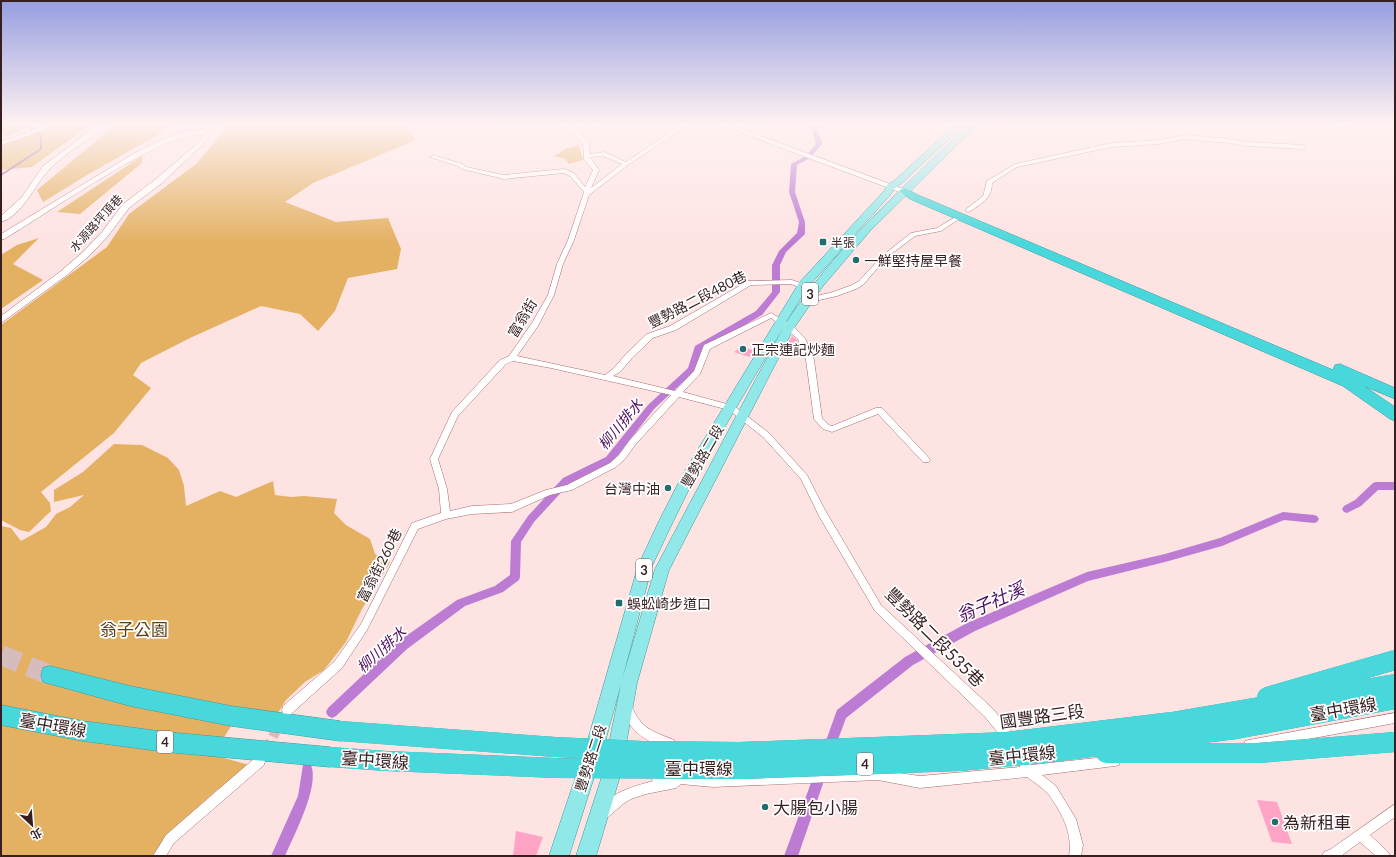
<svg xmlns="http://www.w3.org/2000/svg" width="1396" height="857" font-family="Lato,'Noto Sans TC',sans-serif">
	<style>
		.green { fill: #e4b163 }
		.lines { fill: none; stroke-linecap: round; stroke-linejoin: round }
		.stream { stroke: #94609d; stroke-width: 2 }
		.canal { fill: #bc7cd3; fill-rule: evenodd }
		.building { fill: #ffa4c5 }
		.minor-tunnel { stroke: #d6bcbc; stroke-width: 10; stroke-dasharray: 10 5; stroke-linecap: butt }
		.motorway-tunnel { stroke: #d6bcbc; stroke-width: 20; stroke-dasharray: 20 10; stroke-linecap: butt }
		.minor-casing { stroke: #a66b6e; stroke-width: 1 }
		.tertiary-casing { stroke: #a66b6e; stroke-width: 1 }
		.primary-casing { stroke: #42979a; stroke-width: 1 }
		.motorway-casing { stroke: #42979a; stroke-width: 1 }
		.minor { fill: #fff; fill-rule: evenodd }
		.tertiary { fill: #fff; fill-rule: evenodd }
		.primary { fill: #91e8e9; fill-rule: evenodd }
		.motorway { fill: #48d8db; fill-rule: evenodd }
		.motorway-bridge-casing { stroke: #42979a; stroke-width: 20; stroke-linecap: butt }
		.motorway-bridge { stroke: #48d8db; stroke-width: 20 }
		.poi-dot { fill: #216d6e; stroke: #fff; stroke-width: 1.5 }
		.labels { text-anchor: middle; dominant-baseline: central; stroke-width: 3.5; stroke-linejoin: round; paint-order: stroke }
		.far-street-label { font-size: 12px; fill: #371f20; stroke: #fff }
		.far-poi-label { font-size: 12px; fill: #371f20; stroke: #fff; text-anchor: start }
		.shield { fill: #fff; stroke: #736263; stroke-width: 1 }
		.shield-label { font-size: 13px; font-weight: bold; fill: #371f20 }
		.poi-label { font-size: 14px; fill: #371f20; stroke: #fff; text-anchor: start }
		.street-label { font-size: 14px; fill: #371f20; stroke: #fff }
		.water-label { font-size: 15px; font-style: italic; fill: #4d0f60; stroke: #fff }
		.near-park-label { font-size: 17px; fill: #593f14; stroke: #fff }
		.near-street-label { font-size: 17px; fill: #371f20; stroke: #fff }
		.near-poi-label { font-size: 17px; fill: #371f20; stroke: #fff; text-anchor: start }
		.near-water-label { font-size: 18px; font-style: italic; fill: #4d0f60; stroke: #fff }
	</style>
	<rect width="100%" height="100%" fill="#fee3e3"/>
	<g class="green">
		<path d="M1 123H37L6 137 1 131Z"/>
		<path d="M61 123H93L32 167 1 170V145L43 131Z"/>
		<path d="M118 123H170L156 136 87 175 43 202 37 190Z"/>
		<path d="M231 123H403L416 140 313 183 285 202 336 222 388 218 401 249 397 269 348 278 335 311 318 331 300 314 261 306 190 338 141 363 133 375 151 388 114 433 41 492 50 503 51 511 29 532 20 530 1 520V325L107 247 129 214 196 164Z"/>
		<path d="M579 145 583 160 569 164 565 159 554 156 565 149Z"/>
		<path d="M142 156V163L80 214 57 212Z"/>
		<path d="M39 238 13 264 43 280 1 309V255L17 245Z"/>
		<path d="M114 444 142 445 168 458 179 470 184 486 186 506 220 491 236 497 273 481 275 495 291 497 304 496 337 499 334 513 346 525 370 539 375 554 390 562 362 609 346 642 324 670 305 682 286 700 275 718 241 710 213 755 253 766 242 776 218 789 172 830 154 856H1V526L11 528 21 541 46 527 56 514 70 507 84 495 54 502V490L83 472Z"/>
	</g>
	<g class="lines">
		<path class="stream" d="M1 175 41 149V136L23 123"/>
		<g class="canal">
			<path d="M810 123H816L822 144 810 158 797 165 795 192 805 222V234L786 252 780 265V292L762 315 702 350 695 371 654 409 612 463 569 484 534 522 521 542 520 577 519 580 503 592 465 606 407 649 336 716 332 718 328 716 326 712 328 708 399 641 457 600 495 586 510 575 511 541 528 516 563 478 606 457 648 405 688 368 695 346 756 311 772 292V265L779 251 797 233 799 222 789 192 791 164 806 156 816 144Z"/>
			<path d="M1376 482H1395V490H1378L1361 506 1347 513 1344 512 1342 509 1344 506 1355 500 1373 483Z"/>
			<path d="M1283 512 1314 515 1317 516 1319 519 1317 522 1314 523 1284 520 1222 546 1165 562 1088 581 975 631 913 665 846 718 833 753 829 755 825 753 823 749 837 710 905 657 967 623 1087 572 1165 554 1220 538Z"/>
			<path d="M307 763 311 765C320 786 294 835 285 856H271L298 796 303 765Z"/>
			<path d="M821 766 825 768 827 772 798 856H784L815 772 817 768Z"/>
		</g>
	</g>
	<g class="building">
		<path d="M792 336 797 340 800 349 787 345Z"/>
		<path d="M742 346 755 351 750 357 734 352Z"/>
		<path d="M1257 800 1277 802 1292 844 1272 842Z"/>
		<path d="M516 831 543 837 536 856H513Z"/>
	</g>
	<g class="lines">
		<path class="minor-tunnel" d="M266 750 280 723"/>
		<path class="motorway-tunnel" d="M1 655 50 675"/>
		<g class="minor-casing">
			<g id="minor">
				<path d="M563 123H569L576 130 597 123H603V124L579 133 589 143 590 154 604 152 626 162 672 131 681 123H687L676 133 628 165 589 195 574 240 563 264 554 295 538 326 517 356 605 375 614 368 626 354 647 334 670 326 748 281 792 280 815 288 816 290 813 292 791 284 751 285 676 330 653 338 632 358 620 372 613 376 675 391 694 371 704 345 771 313 792 325 805 338 814 360 822 418 829 425 832 426 876 408H882L929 458 930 460 929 462H923L878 414 832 432 823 429 814 419 806 360 798 339 786 329 771 318 710 349 700 374 683 392 734 406 769 433 807 475 825 510 881 605 993 709 1016 737 1017 741 1016 745 1012 746 1008 745 985 717 875 611 819 516 801 479 763 437 729 410 679 397 635 445 625 459 616 467 572 490 550 495 512 512 472 514 446 519 418 529 367 630 342 668 291 714 287 715 283 714 282 710 283 706 334 662 361 624 412 523 441 513 439 489 430 459 452 412 500 360 509 356 532 323 548 295 557 264 568 240 584 192 570 176 564 173 504 179 462 169 458 166 430 157 433 155 462 164 466 167 504 175 564 169 574 173 585 187 593 170 584 159 583 143ZM603 156 622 164 591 188 599 170 590 157ZM513 361 551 368 671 395 629 441 619 455 610 463 567 485 546 490 511 504 472 506 450 511 447 489 438 459 458 416 506 364Z"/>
				<path d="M734 123H740L733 128H729V126Z"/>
				<path d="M956 123H962L972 129 967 130Z"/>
				<path d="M1333 123H1339L1346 127 1341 128Z"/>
				<path d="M1184 135 1230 139 1246 142 1303 145 1306 147 1303 149 1246 146 1230 143 1184 139 1159 144 1112 147 1017 167 992 183C992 198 982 204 970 211L968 212 965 210 983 196 987 181 1015 164 1112 143 1159 140Z"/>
				<path d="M957 216 959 217V219L941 231 915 236 886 258 863 285 856 289 837 296 806 303 803 301 804 299 833 292 852 285 859 281 882 256 911 233 937 228Z"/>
				<path d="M627 704 631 705C641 729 652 731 674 740L675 744 674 748 670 749C645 741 632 734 622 709L623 705Z"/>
				<path d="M1395 713V723L1249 750 1245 749 1244 745 1245 741 1249 740Z"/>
				<path d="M1020 750 1024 751 1031 765 1115 756 1119 757 1120 761 1119 765 1115 766 1042 775 1056 786 1076 819 1083 845 1081 856H1069C1073 834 1062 813 1049 795 1043 788 1034 782 1027 777L920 788 878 780 713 787 681 784 676 788 646 794 631 799 623 804 608 817 604 819 600 817 598 813C606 793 635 786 653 781L650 777 652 773 656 771 713 775 878 770 920 776 1020 767 1015 755 1016 751Z"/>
				<path d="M260 756 264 757 265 761 264 765 174 843 166 856H153L166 835 256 757Z"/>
				<path d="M1395 804V817L1370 835 1388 852 1390 856H1376L1360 842 1341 856H1322L1324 852 1331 849Z"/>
			</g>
		</g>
		<g class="tertiary-casing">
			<g id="tertiary">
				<path d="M48 123H55L28 136 1 145V141L24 134Z"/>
				<path d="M100 123H107C90 142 64 152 48 171 34 186 22 216 1 222V216L21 198 43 166Z"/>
				<path d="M718 123H726L909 191 905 193H902L776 146Z"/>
				<path d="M205 130 210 135 202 145 162 183 129 208 108 236 90 255 67 275 1 323V316L61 271 84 251 102 232 123 204 156 179 198 143 204 135C171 126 39 219 4 239H1V234L133 154 161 140 185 131Z"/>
			</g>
		</g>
		<g class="primary-casing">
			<path id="primary" d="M957 123H966L901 184 894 189 891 194 807 288 786 322 784 326C834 248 904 187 970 123H979L870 231 823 286 794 328 669 570 637 683 621 773 596 856H576L603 773 621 684 604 746 569 856H549L586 746 638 566 659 521 683 474 799 283 884 191 887 185 895 180ZM783 328 655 569 622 680 652 566 671 526 693 481Z"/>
		</g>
		<g class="motorway-casing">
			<g id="motorway">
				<path d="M905 188 918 195 1333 370 1335 365 1340 364 1395 388V399L1364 386 1395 407V421L1390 419 1343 386 910 199 899 191Z"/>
				<path d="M50 666 130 686 231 706 340 721 347 724 350 731 347 738 340 741 231 726 130 706 43 682 41 675 43 668Z"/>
				<path d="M1 705 83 721 166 732 330 747 337 750 340 757 337 764 330 767 166 752 83 741 1 725Z"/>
			</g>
		</g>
		<use href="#minor" class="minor"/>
		<use href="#tertiary" class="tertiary"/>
		<use href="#primary" class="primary"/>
		<use href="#motorway" class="motorway"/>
		<g class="motorway-bridge-casing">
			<g id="motorway-bridge">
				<path d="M1267 697 1395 660"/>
				<path d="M340 731 555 747 643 751 740 752 1007 742 1172 722 1395 684"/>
				<path d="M1106 753H1258L1395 742"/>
				<path d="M330 757 386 761 556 768 744 769 960 761 1043 753 1236 729 1395 699"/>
			</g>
		</g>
		<use href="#motorway-bridge" class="motorway-bridge"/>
	</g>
	<linearGradient id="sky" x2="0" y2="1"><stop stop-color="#969ee0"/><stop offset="0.51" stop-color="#fff2f2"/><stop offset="1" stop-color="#fff2f2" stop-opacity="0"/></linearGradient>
	<rect width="1396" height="243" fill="url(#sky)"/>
	<g class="poi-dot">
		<rect x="819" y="238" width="8" height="8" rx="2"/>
		<circle cx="856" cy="260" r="4"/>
		<circle cx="743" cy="349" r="4"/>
		<circle cx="668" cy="488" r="4"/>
		<rect x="615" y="599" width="8" height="8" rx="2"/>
		<circle cx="765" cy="807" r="4"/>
		<circle cx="1275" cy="822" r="4"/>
	</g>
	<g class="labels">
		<g class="far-street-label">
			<text transform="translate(96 223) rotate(-48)">水源路坪頂巷</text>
		</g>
		<g class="far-poi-label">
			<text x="831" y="242">半張</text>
		</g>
		<g class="shield">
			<rect x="802" y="283" width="16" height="22" rx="3"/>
			<rect x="636" y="559" width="16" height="22" rx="3"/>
			<rect x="157" y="731" width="16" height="22" rx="3"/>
			<rect x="857" y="753" width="16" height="22" rx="3"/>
		</g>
		<g class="shield-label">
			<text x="810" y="294">3</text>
			<text x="644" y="570">3</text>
			<text x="165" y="742">4</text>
			<text x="865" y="764">4</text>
		</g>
		<g class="poi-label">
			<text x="864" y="260">一鮮堅持屋早餐</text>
			<text x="751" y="349">正宗連記炒麵</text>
			<text x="660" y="488" text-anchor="end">台灣中油</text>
			<text x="627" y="603">蜈蚣崎步道口</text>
		</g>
		<g class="street-label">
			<text transform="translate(697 299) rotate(-27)">豐勢路二段480巷</text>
			<text transform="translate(522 318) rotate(-59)">富翁街</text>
			<text transform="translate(702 456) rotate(-60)">豐勢路二段</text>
			<text transform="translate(379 565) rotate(-63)">富翁街260巷</text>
			<text transform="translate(590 758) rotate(-72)">豐勢路二段</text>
		</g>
		<g class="water-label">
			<text transform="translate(620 424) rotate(-50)">柳川排水</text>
			<text transform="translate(381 649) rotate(-42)">柳川排水</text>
		</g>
		<g class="near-park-label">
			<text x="134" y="629">翁子公園</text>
		</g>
		<g class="near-street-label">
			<text transform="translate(935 637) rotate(45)">豐勢路二段535巷</text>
			<text transform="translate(1343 709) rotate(-10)">臺中環線</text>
			<text transform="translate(1042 716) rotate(-8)">國豐路三段</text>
			<text transform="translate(53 725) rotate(10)">臺中環線</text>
			<text transform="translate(1022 755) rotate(-6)">臺中環線</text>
			<text transform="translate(375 760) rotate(4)">臺中環線</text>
			<text x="699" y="768">臺中環線</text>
		</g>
		<g class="near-poi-label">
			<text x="773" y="807">大腸包小腸</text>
			<text x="1283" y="822">為新租車</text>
		</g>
		<g class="near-water-label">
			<text transform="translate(990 602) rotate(-24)">翁子社溪</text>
		</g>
	</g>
	<rect width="1396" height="857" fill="none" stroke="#371f20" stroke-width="4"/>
	<g transform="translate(32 825) rotate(154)" stroke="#ffffff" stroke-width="3" paint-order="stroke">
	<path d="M0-3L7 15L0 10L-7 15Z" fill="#371f20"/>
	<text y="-6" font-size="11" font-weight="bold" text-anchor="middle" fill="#371f20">北</text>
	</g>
</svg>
